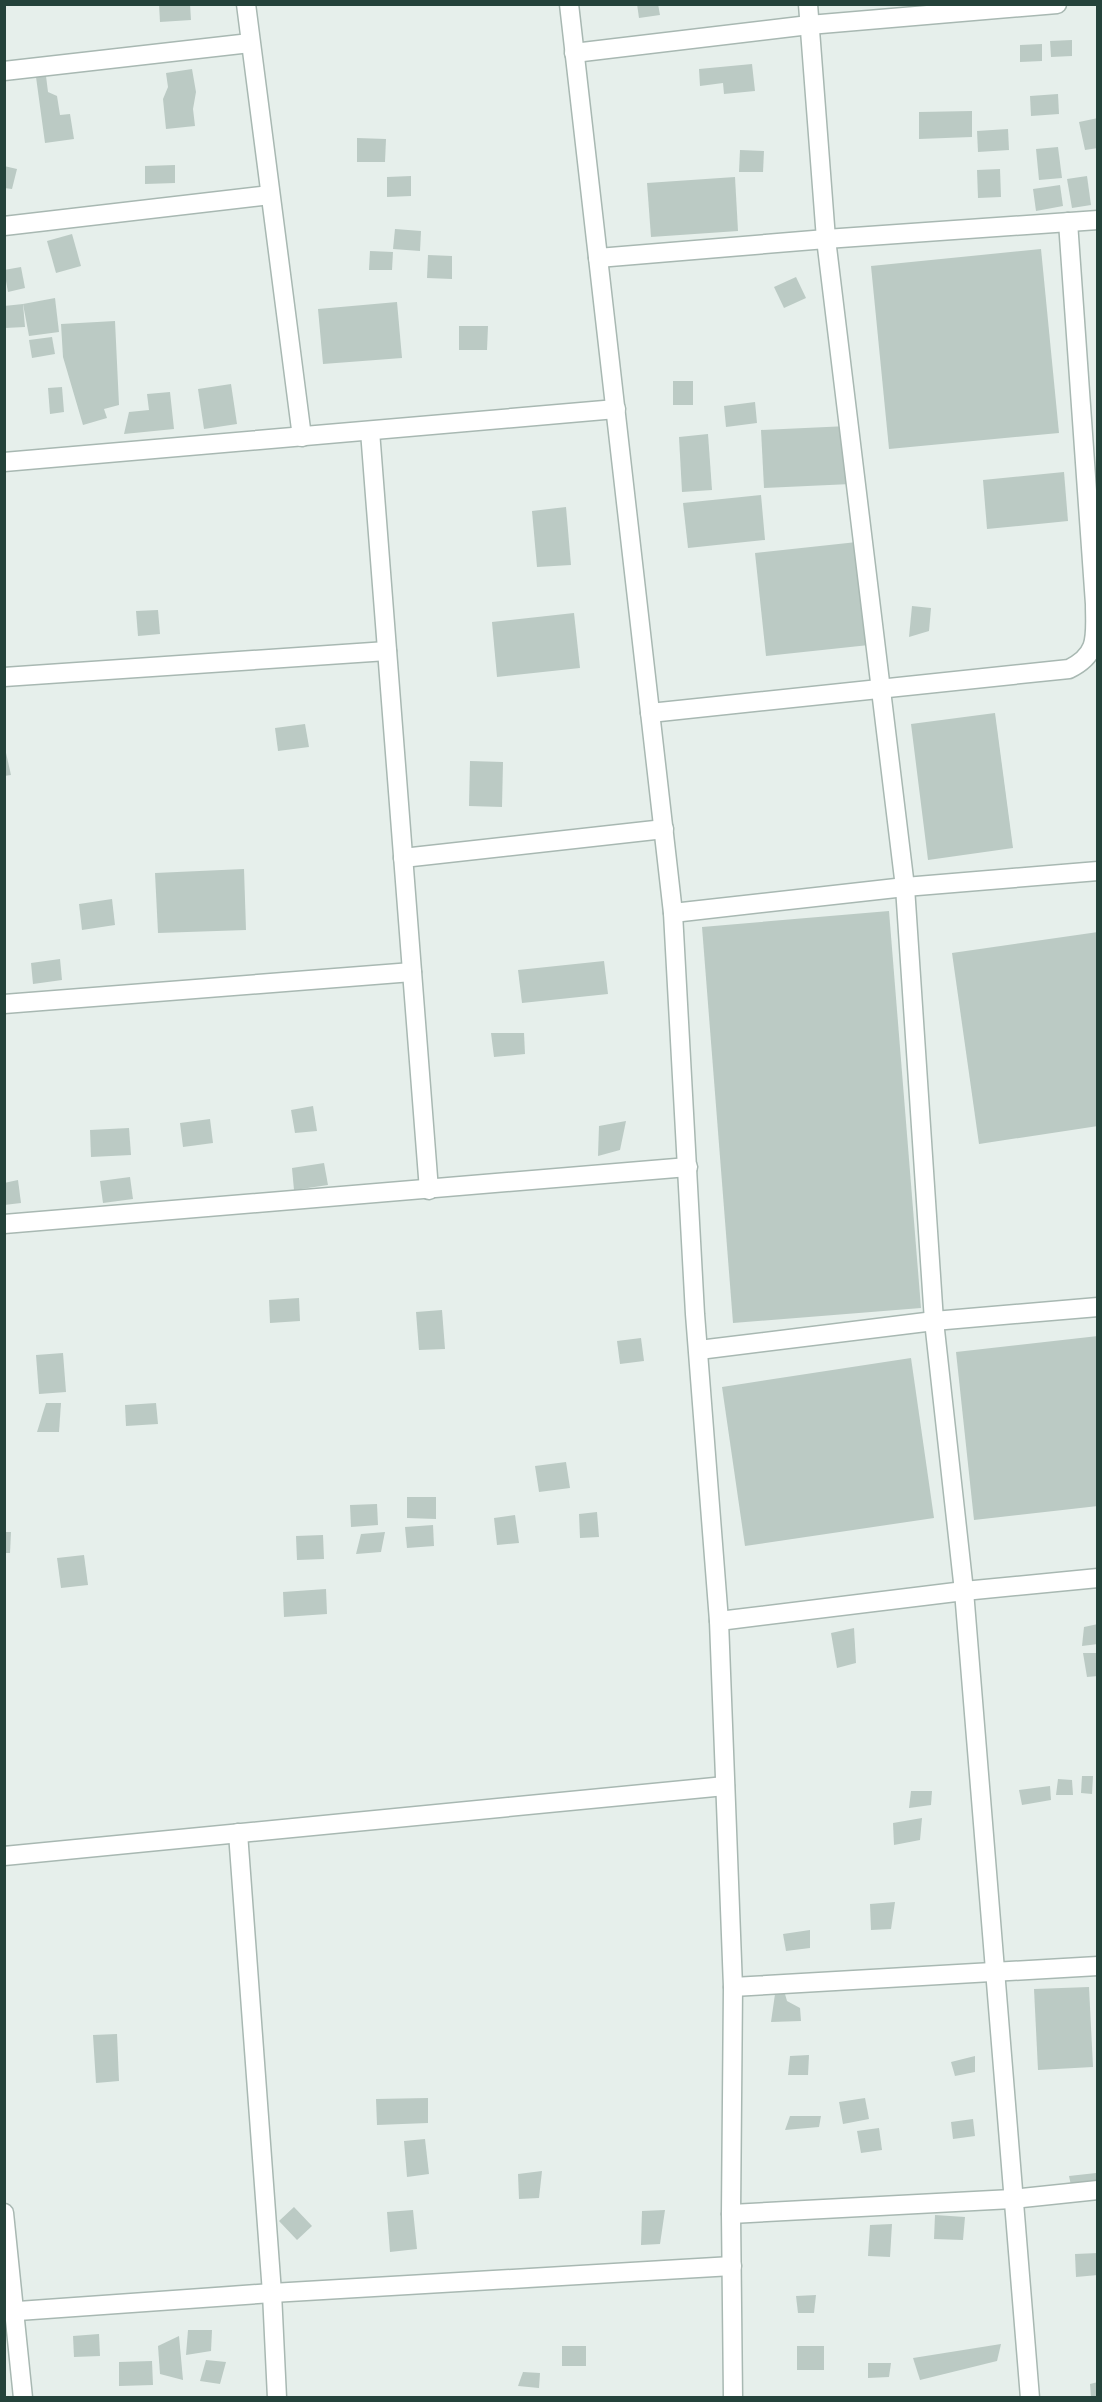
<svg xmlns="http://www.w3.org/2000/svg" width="1102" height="2402" font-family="'Roboto Condensed',sans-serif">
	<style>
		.building { fill: #bbcac4 }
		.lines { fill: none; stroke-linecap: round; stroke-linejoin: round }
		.minor-casing { stroke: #a8b8b2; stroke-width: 21 }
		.minor { stroke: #fff; stroke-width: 18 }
	</style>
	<rect width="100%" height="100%" fill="#e6efeb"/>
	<g class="building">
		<path d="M159 4H190L191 20 160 22Z"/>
		<path d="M637 4H658L660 15 639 18Z"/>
		<path d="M1072 40V56L1051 57 1050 41Z"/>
		<path d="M1042 44V61L1020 62V45Z"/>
		<path d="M752 64 755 91 724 94 723 83 700 86 699 69Z"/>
		<path d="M192 69 196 92 193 109 195 126 166 129 163 99 168 87 166 73Z"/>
		<path d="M46 76 48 92 57 96 60 115 70 114 74 139 45 143 36 77Z"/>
		<path d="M1058 94 1059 114 1031 116 1030 96Z"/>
		<path d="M972 111V137L919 139V112Z"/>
		<path d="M1098 118V148L1085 150 1079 122Z"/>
		<path d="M1008 129 1009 150 978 152 977 131Z"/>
		<path d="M357 138 386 139 385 162H357Z"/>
		<path d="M1058 147 1062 178 1039 180 1036 149Z"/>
		<path d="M740 150 764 151 763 172H739Z"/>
		<path d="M175 165V183L145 184V166Z"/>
		<path d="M4 166 17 169 12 189 4 188Z"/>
		<path d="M1000 169 1001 197 978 198 977 170Z"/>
		<path d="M411 176V196L387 197V177Z"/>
		<path d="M1087 176 1091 205 1072 208 1067 179Z"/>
		<path d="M735 177 738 231 651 237 647 183Z"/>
		<path d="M1060 185 1063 206 1036 211 1033 189Z"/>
		<path d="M395 229 421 231 420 251 393 249Z"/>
		<path d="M72 234 81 266 56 273 47 241Z"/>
		<path d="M1041 249 1059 433 889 449 871 266Z"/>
		<path d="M370 251 393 252 392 270H369Z"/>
		<path d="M428 255 452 256V279L427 278Z"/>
		<path d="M21 267 25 288 8 292 4 270Z"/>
		<path d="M796 277 806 298 784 308 774 287Z"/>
		<path d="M55 298 59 332 29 336 23 304Z"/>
		<path d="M397 302 402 358 323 364 318 309Z"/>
		<path d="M23 304 25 327 5 328 4 306Z"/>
		<path d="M115 321 119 405 104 409 107 418 83 425 63 357 61 324Z"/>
		<path d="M459 326H488L487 350H459Z"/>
		<path d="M52 337 55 354 32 358 29 340Z"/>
		<rect x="673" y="381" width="20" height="24"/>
		<path d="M231 384 237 424 204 429 198 389Z"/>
		<path d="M62 387 64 412 50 414 48 388Z"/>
		<path d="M170 392 174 429 124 434 129 412 149 410 147 394Z"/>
		<path d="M755 402 757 423 726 427 724 406Z"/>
		<path d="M848 426 851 484 764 488 761 430Z"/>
		<path d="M708 434 712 490 682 492 679 437Z"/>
		<path d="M1064 472 1068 521 987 529 983 480Z"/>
		<path d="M761 495 765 540 688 548 683 503Z"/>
		<path d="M566 507 571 565 537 567 532 511Z"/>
		<path d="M857 542 869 645 766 656 755 553Z"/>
		<path d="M912 606 931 608 929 631 909 637Z"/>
		<path d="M158 610 160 634 138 636 136 611Z"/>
		<path d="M574 613 580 668 497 677 492 622Z"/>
		<path d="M995 713 1013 848 928 860 911 724Z"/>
		<path d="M305 724 309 747 278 751 275 728Z"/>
		<path d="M4 744 11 775 4 776Z"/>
		<path d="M470 761 503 762 502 807 469 806Z"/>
		<path d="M244 869 246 930 158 933 155 873Z"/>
		<path d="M112 899 115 925 82 930 79 904Z"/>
		<path d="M889 911 921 1308 733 1323 702 927Z"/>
		<path d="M1098 932V1126L979 1144 952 953Z"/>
		<path d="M60 959 62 980 33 984 31 963Z"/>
		<path d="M604 961 608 994 522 1003 518 970Z"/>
		<path d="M491 1033H524L525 1054 494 1057Z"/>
		<path d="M313 1106 317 1131 295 1133 291 1110Z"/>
		<path d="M210 1119 213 1143 183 1147 180 1123Z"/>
		<path d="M626 1121 620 1150 598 1156 599 1126Z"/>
		<path d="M129 1128 131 1155 91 1157 90 1130Z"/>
		<path d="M324 1163 328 1185 294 1190 292 1168Z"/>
		<path d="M130 1177 133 1199 103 1203 100 1181Z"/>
		<path d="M18 1180 21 1203 4 1205V1183Z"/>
		<path d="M299 1298 300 1321 270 1323 269 1300Z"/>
		<path d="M442 1310 445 1349 419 1350 416 1312Z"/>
		<path d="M1098 1336V1506L974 1520 956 1352Z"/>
		<path d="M641 1338 644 1361 620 1364 617 1341Z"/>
		<path d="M63 1353 66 1392 39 1394 36 1355Z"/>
		<path d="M911 1358 934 1518 745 1546 722 1387Z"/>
		<path d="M46 1403H61L59 1432H37Z"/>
		<path d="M156 1403 158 1424 126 1426 125 1405Z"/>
		<path d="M566 1462 570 1488 539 1492 535 1466Z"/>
		<path d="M407 1497H436V1519L407 1518Z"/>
		<path d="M377 1504 378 1525 351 1527 350 1505Z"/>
		<path d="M597 1512 599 1537 580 1538 579 1514Z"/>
		<path d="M515 1515 519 1543 497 1545 494 1518Z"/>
		<path d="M433 1525 434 1546 407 1548 405 1527Z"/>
		<path d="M4 1532H11L10 1553H4Z"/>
		<path d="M385 1532 381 1552 356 1554 361 1534Z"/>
		<path d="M323 1535 324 1559 297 1560 296 1536Z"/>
		<path d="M84 1555 88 1585 61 1588 57 1558Z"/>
		<path d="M326 1589 327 1614 284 1617 283 1592Z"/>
		<path d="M1098 1624V1644L1082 1646 1084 1627Z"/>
		<path d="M854 1628 856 1663 837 1668 831 1633Z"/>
		<path d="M1083 1653H1098V1676L1087 1677Z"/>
		<path d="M1082 1776H1093L1092 1794 1081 1793Z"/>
		<path d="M1058 1779 1072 1780 1073 1795H1056Z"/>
		<path d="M1050 1786 1051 1800 1022 1805 1019 1790Z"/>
		<path d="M911 1791H932L931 1805 909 1808Z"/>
		<path d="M922 1818 920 1840 894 1845 893 1823Z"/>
		<path d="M895 1902 891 1929 871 1930 870 1904Z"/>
		<path d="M810 1930V1948L786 1951 783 1934Z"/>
		<path d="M1089 1987 1093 2067 1038 2070 1034 1989Z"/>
		<path d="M775 1994H785L787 2001 800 2008 801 2021 771 2022Z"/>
		<path d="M117 2034 119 2081 96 2083 93 2035Z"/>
		<path d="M809 2055 808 2075H788L790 2056Z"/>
		<path d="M975 2056V2072L955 2076 951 2062Z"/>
		<path d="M428 2098V2123L377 2125 376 2099Z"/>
		<path d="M865 2098 869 2119 843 2124 839 2102Z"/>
		<path d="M790 2116H821L819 2127 785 2130Z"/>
		<path d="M973 2119 975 2136 953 2139 951 2122Z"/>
		<path d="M879 2128 882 2150 861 2153 857 2131Z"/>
		<path d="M425 2139 429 2174 407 2177 404 2141Z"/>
		<path d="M542 2171 539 2198 519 2199 518 2174Z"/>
		<path d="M1096 2173 1097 2187 1072 2190 1069 2176Z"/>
		<path d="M294 2207 312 2226 297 2240 279 2221Z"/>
		<path d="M413 2210 417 2249 390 2252 387 2212Z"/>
		<path d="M665 2210 660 2244 641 2245 642 2211Z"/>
		<path d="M935 2215 965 2217 963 2240 934 2239Z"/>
		<path d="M892 2224 890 2257 868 2256 870 2225Z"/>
		<path d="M1098 2253V2275L1076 2277 1075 2254Z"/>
		<path d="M816 2295 814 2313H798L796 2296Z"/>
		<path d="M188 2330H212L211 2351 186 2355Z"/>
		<path d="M99 2334 100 2356 74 2357 73 2336Z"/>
		<path d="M179 2336 183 2380 160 2374 158 2346Z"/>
		<path d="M1001 2344 997 2361 920 2380 913 2358Z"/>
		<rect x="562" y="2346" width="24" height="20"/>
		<rect x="797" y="2346" width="27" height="24"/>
		<path d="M206 2360 226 2362 220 2384 200 2381Z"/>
		<path d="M152 2361 153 2385 119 2386V2362Z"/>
		<path d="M868 2363H891L889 2377 868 2378Z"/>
		<path d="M523 2372 540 2373 539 2388 518 2386Z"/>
		<path d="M1098 2382V2397H1091L1090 2384Z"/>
	</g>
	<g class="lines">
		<g class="minor-casing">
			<g id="minor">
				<path d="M246 4 302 437"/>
				<path d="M569 4 673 913 695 1314 719 1621 733 1987 731 2214 733 2398"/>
				<path d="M808 4 826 239 905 887 934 1321 964 1591 1030 2398"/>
				<path d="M574 53 809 25 1057 4"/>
				<path d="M4 71 250 43"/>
				<path d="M4 226 270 195"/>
				<path d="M598 258 826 239 1098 220"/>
				<path d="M370 431 429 1190"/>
				<path d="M4 462 616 409"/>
				<path d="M4 677 387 651"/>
				<path d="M650 713 1069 669C1100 654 1095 635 1095 604L1068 222"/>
				<path d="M403 858 664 829"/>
				<path d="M673 913 905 887 1098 871"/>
				<path d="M4 1004 412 972"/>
				<path d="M4 1224 688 1167"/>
				<path d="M699 1350 934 1321 1098 1307"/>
				<path d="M719 1621 964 1591 1098 1578"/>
				<path d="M238 1833 272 2293 277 2398"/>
				<path d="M4 1856 725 1786"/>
				<path d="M733 1987 1098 1966"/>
				<path d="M4 2213 23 2398"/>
				<path d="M731 2214 1012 2199 1098 2190"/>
				<path d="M4 2312 272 2293 732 2266"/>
			</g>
		</g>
		<use href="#minor" class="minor"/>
	</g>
	<rect width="1102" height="2402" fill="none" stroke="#24423a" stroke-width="12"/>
</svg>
